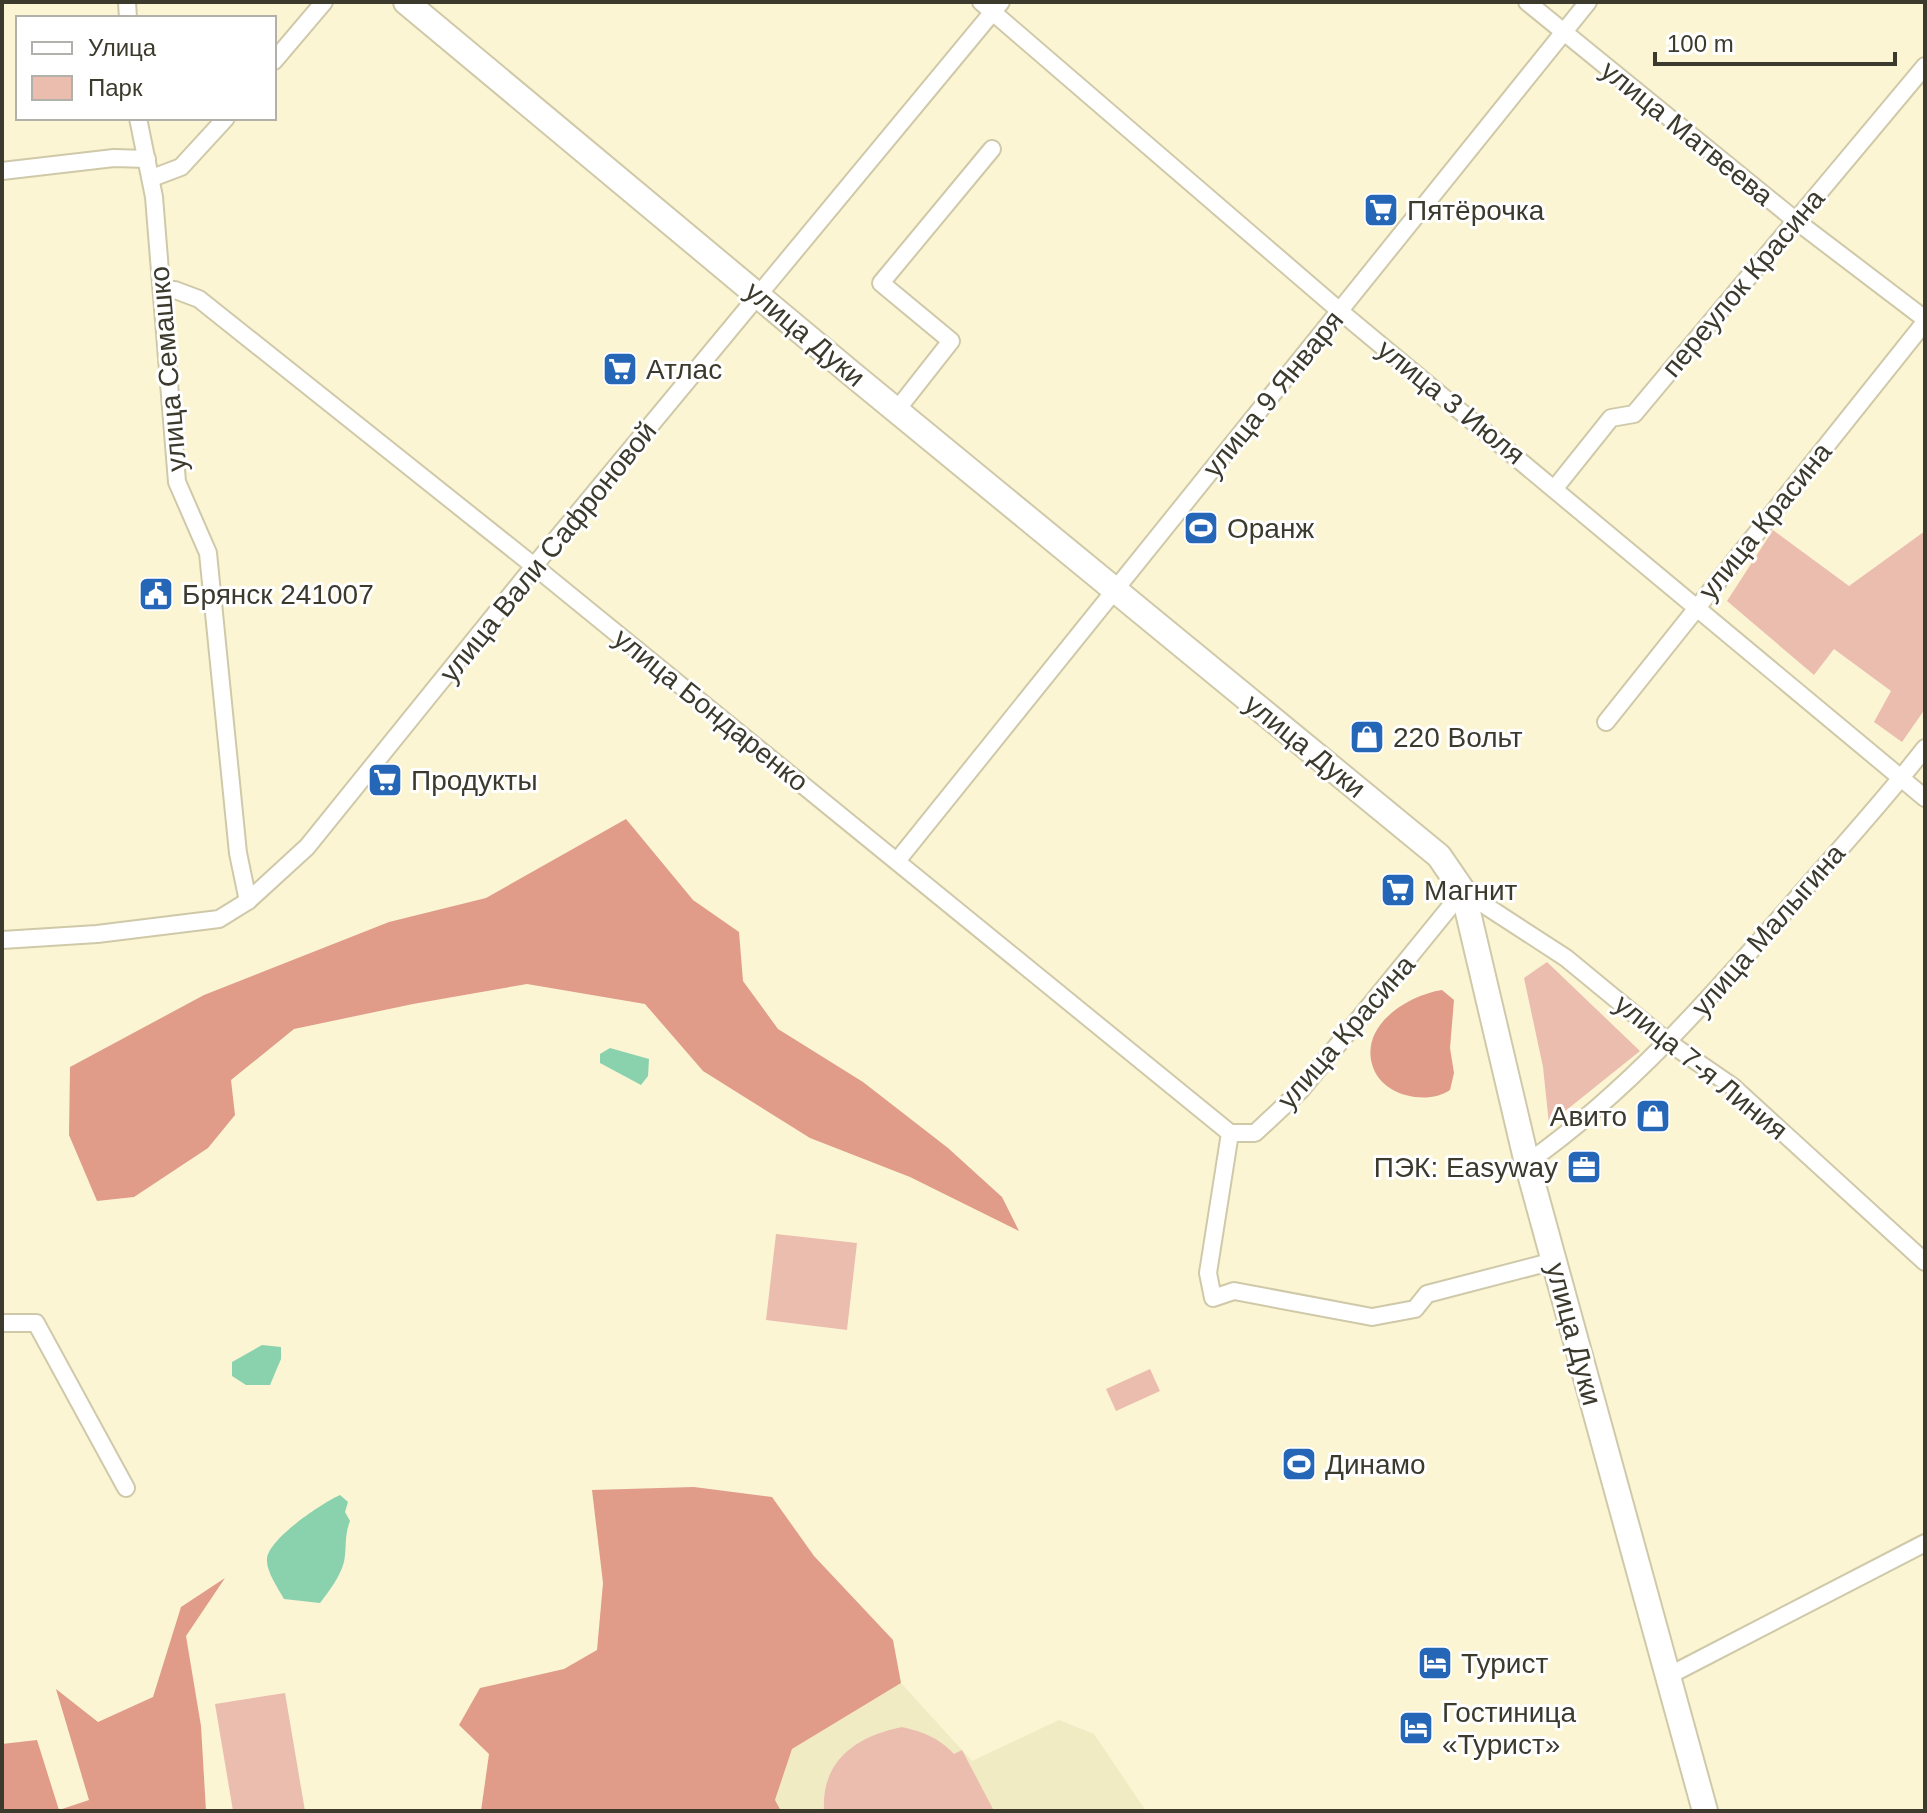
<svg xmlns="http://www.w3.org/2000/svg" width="1927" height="1813" font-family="Helvetica,sans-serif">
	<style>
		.built { fill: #f1ebc3 }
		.green { fill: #ebbdaf }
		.forest { fill: #e09c88 }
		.water { fill: #8ad1ae }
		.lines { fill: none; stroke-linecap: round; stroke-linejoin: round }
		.minor-casing { stroke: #cfc9a9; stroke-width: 20 }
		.primary-casing { stroke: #cfc9a9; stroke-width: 28 }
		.minor { stroke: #fff; stroke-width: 16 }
		.primary { stroke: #fff; stroke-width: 24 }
		.labels { text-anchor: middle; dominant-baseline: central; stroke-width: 6; stroke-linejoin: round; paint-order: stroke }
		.street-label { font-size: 28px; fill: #3c3a2d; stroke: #fff }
		.poi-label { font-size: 28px; fill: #3c3a2d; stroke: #fff; text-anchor: start }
	</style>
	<rect width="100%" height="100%" fill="#fbf5d4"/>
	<path class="built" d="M901 1683 972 1761 1059 1720 1094 1734 1146 1811H781L775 1800 792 1749Z"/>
	<g class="green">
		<path d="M1773 530 1849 586 1925 531V709L1902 742 1874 722 1891 691 1834 649 1814 675 1727 601Z"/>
		<path d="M1547 962 1640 1051 1549 1124 1543 1067 1524 978Z"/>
		<path d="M776 1234 857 1243 847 1330 766 1320Z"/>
		<path d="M1150 1369 1160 1391 1116 1411 1106 1389Z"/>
		<path d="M285 1693 305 1811H233L215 1704Z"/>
		<path d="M902 1727C924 1732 939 1738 954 1754L962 1750 994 1811H824C821 1760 857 1736 902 1727Z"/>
	</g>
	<g class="forest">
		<path d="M626 819 693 900 739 932 743 981 778 1029 863 1082 948 1148 1002 1197 1019 1231 910 1177 810 1138 703 1071 645 1004 527 984 413 1004 294 1029 231 1080 235 1115 208 1148 134 1197 97 1201 69 1135 70 1067 204 995 389 922 486 898Z"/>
		<path d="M1442 990 1454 1000 1450 1048 1454 1073 1450 1090C1427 1106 1380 1096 1372 1064 1361 1024 1409 995 1442 990Z"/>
		<path d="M694 1487 772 1497 814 1556 893 1640 901 1683 792 1749 775 1800 781 1811H481L489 1754 459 1725 480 1688 564 1669 597 1650 603 1583 592 1490Z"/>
		<path d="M225 1578 186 1636 201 1726 206 1811H2V1744L37 1740 59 1810 89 1800 56 1689 98 1722 153 1697 181 1607Z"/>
	</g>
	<g class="water">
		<path d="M610 1048 649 1059 648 1076 641 1085 600 1063V1054Z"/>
		<path d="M262 1345 281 1347V1359L270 1385H246L232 1376V1362Z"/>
		<path d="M340 1495 348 1502 345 1512 350 1521C344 1536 347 1547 344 1562 340 1577 329 1591 320 1603L284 1599C278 1588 266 1571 267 1559 268 1539 322 1503 340 1495Z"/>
	</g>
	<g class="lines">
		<g class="minor-casing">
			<g id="minor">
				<path d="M127 2 128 18"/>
				<path d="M981 2 1341 312 1925 798"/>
				<path d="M1527 2 1795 220 1925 319"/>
				<path d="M274 61 324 2"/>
				<path d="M138 118 154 197 177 482 208 553 238 853 248 901"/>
				<path d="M2 171 114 158 147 159"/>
				<path d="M152 178 181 167 226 118"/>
				<path d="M162 290H175L199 299 534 566 1230 1133H1255L1301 1090 1463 891 1566 958 1668 1042 1732 1086 1925 1262"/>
				<path d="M896 411 951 341 881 283 992 149"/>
				<path d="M1555 488 1611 418 1634 414 1925 66"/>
				<path d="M1606 722 1925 322"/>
				<path d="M897 861 1588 2"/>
				<path d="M2 940 97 934 219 919 248 901 307 847 534 566 1001 2"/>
				<path d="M1230 1133 1208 1273 1213 1298 1234 1291 1372 1317 1415 1309 1427 1294 1554 1261"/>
				<path d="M1527 1163C1628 1092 1711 997 1791 905 1836 853 1883 802 1925 748"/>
				<path d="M2 1323H36L126 1488"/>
				<path d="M1668 1676 1925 1543"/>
			</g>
		</g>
		<g class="primary-casing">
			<path id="primary" d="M406 2 852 374 1439 856 1463 891 1527 1163 1705 1811"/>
		</g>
		<use href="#minor" class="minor"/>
		<use href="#primary" class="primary"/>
	</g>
	<defs>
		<g id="supermarket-square" transform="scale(1.8)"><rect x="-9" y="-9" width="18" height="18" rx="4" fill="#2566b7" stroke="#fff"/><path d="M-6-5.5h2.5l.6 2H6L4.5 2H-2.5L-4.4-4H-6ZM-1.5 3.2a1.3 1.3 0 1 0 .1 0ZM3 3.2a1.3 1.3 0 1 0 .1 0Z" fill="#fff"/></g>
		<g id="stadium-square" transform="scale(1.8)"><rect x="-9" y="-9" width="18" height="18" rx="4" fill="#2566b7" stroke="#fff"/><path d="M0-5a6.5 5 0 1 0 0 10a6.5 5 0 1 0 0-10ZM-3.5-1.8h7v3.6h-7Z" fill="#fff"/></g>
		<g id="civic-square" transform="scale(1.8)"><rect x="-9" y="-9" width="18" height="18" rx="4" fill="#2566b7" stroke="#fff"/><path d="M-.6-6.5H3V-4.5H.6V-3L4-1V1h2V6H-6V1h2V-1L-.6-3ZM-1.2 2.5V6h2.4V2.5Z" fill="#fff"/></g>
		<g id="shop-square" transform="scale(1.8)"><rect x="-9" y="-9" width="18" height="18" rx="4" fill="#2566b7" stroke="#fff"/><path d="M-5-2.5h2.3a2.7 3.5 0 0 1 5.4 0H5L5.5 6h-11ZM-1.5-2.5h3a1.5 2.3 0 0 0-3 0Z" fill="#fff"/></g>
		<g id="office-square" transform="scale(1.8)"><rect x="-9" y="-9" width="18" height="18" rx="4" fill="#2566b7" stroke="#fff"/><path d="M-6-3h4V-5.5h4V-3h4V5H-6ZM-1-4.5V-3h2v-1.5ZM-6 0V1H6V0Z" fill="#fff"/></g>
		<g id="hotel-square" transform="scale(1.8)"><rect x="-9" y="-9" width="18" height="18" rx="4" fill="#2566b7" stroke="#fff"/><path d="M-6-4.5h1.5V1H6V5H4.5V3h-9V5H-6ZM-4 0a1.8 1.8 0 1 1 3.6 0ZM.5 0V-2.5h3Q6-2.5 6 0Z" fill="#fff"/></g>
	</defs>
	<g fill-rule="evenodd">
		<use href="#supermarket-square" x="1381" y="210"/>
		<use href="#supermarket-square" x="620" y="369"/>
		<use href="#stadium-square" x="1201" y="528"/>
		<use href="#civic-square" x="156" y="594"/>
		<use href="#shop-square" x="1367" y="737"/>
		<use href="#supermarket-square" x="385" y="780"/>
		<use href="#supermarket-square" x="1398" y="890"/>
		<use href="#shop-square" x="1653" y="1116"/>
		<use href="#office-square" x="1584" y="1167"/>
		<use href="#stadium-square" x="1299" y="1464"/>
		<use href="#hotel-square" x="1435" y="1663"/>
		<use href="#hotel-square" x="1416" y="1728"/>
	</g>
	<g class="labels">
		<g class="street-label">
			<text transform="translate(1687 133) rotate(39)">улица Матвеева</text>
			<text transform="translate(1743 283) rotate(-50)">переулок Красина</text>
			<text transform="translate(805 334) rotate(40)">улица Дуки</text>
			<text transform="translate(168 369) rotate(-95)">улица Семашко</text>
			<text transform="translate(1273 394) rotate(-51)">улица 9 Января</text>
			<text transform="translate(1451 402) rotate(39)">улица 3 Июля</text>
			<text transform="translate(1765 521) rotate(-51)">улица Красина</text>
			<text transform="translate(548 552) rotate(-51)">улица Вали Сафроновой</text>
			<text transform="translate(711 710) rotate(39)">улица Бондаренко</text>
			<text transform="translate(1305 746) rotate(39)">улица Дуки</text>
			<text transform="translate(1768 930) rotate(-49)">улица Малыгина</text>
			<text transform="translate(1346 1032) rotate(-49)">улица Красина</text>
			<text transform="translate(1701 1067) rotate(39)">улица 7-я Линия</text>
			<text transform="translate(1574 1334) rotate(75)">улица Дуки</text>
		</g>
		<g class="poi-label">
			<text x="1407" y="210">Пятёрочка</text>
			<text x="646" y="369">Атлас</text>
			<text x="1227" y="528">Оранж</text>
			<text x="182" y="594">Брянск 241007</text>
			<text x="1393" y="737">220 Вольт</text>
			<text x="411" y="780">Продукты</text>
			<text x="1424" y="890">Магнит</text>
			<text x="1627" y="1116" text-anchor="end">Авито</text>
			<text x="1558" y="1167" text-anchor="end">ПЭК: Easyway</text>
			<text x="1325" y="1464">Динамо</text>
			<text x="1461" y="1663">Турист</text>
			<text x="1442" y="1712">Гостиница<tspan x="1442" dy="32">«Турист»</tspan></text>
		</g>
	</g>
	<rect width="1927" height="1813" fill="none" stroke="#3c3a2d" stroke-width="8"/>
	<rect x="16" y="16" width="260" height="104" fill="#ffffff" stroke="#b1b0ab" stroke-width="2"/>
	<rect x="32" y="42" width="40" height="12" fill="#ffffff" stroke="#b1b0ab" stroke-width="2"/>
	<text x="88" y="56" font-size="24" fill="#3c3a2d">Улица</text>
	<rect x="32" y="76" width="40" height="24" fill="#ebbdaf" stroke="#b1b0ab" stroke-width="2"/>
	<text x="88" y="96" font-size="24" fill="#3c3a2d">Парк</text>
	<path d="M1655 52v12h240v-12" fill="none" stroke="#3c3a2d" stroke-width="4"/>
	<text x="1667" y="52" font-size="24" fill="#3c3a2d" stroke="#ffffff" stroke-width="6" paint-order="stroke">100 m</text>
</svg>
